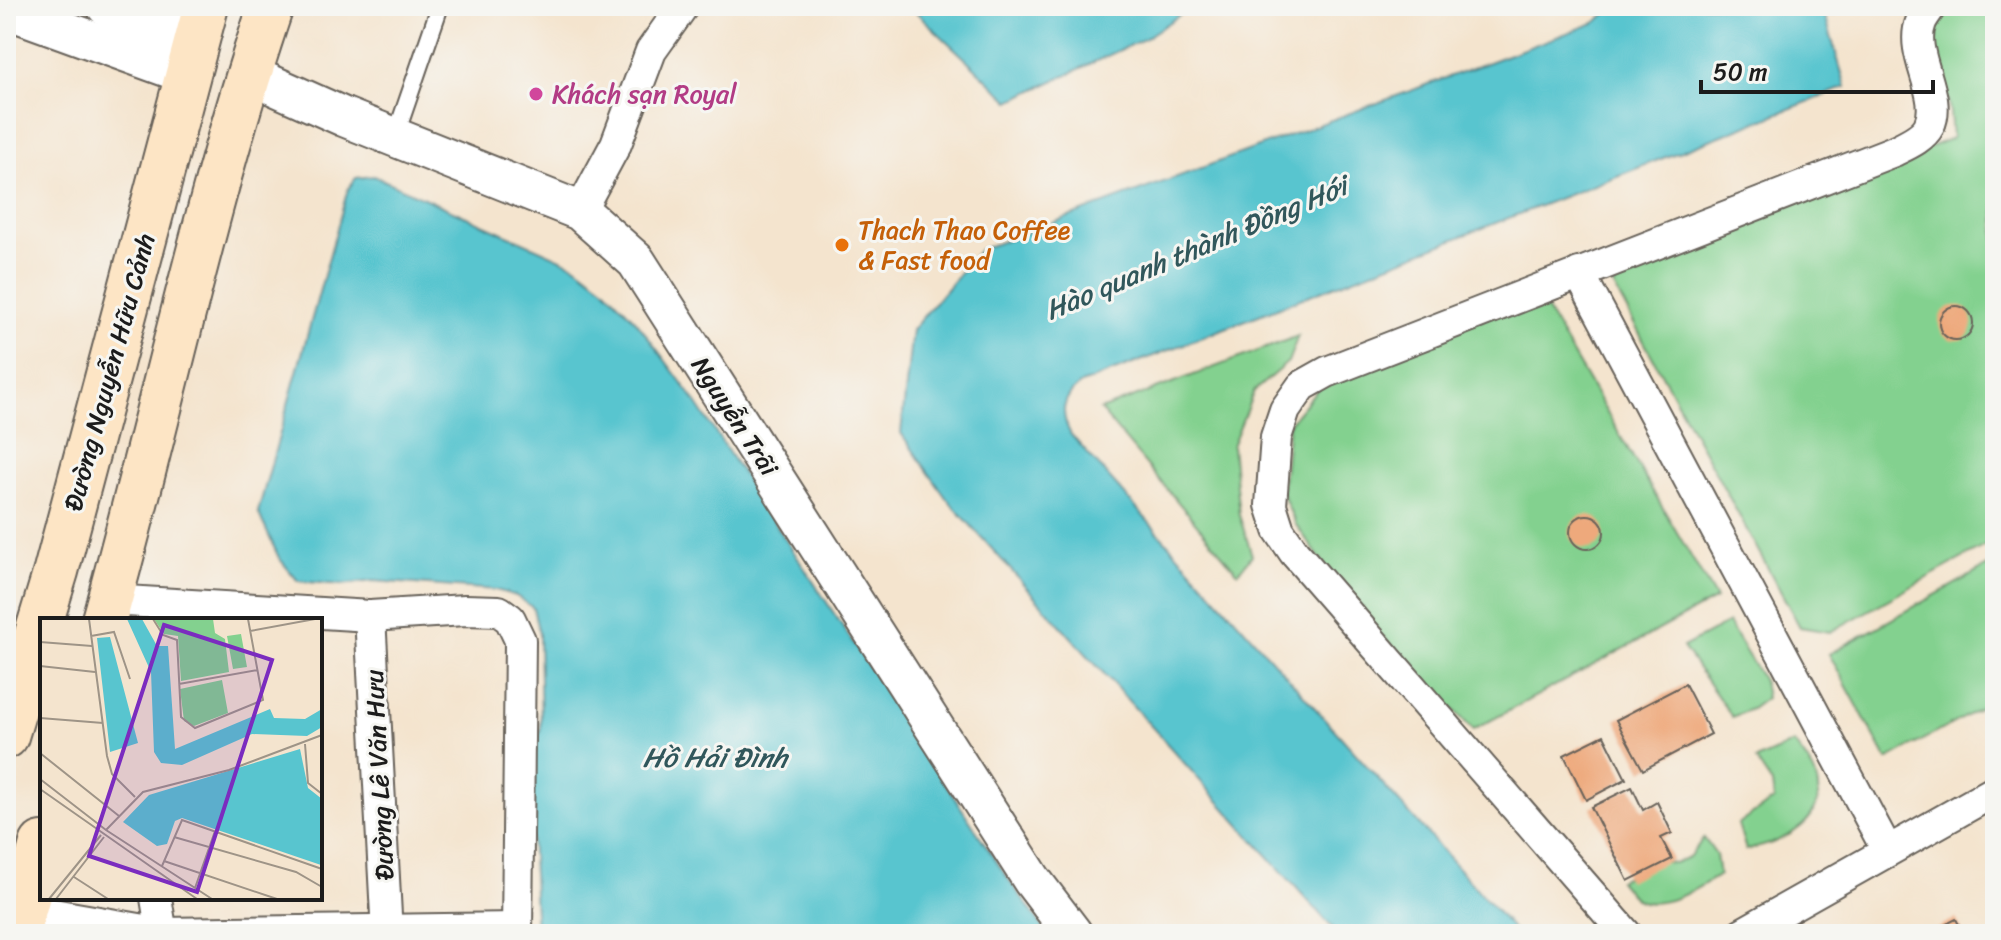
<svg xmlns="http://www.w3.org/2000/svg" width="2001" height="940" font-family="Sriracha,sans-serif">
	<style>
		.green { fill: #83d18f; stroke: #507656; stroke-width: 2 }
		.water { fill: #58c5cf; stroke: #3a7076; stroke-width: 2 }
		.building { fill: #eea97c }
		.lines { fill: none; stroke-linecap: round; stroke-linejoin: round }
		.service-casing { stroke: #68625a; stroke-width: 20 }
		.minor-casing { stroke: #68625a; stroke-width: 34 }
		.tertiary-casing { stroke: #68625a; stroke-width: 42 }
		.secondary-casing { stroke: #68625a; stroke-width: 48 }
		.service { stroke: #fff; stroke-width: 16 }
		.minor { stroke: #fff; stroke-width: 30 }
		.tertiary { stroke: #fff; stroke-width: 38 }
		.secondary { stroke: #fde5c5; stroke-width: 44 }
		.hotel-dot { fill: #d1479c; stroke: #f6f6f2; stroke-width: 3 }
		.food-dot { fill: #e8710a; stroke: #f6f6f2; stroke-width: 3 }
		.labels { text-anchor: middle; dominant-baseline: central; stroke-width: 6; stroke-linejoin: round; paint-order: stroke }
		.hotel-label { font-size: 26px; fill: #b23c85; stroke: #f6f6f2; text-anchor: start }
		.food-label { font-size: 26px; fill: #c56008; stroke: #f6f6f2; text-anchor: start }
		.street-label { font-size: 26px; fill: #1c1c1c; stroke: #f6f6f2 }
		.water-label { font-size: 28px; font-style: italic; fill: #31575b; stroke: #f6f6f2 }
		.inset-road { fill: none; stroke: #9e9487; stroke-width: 2 }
		.view { fill: #7b2cbf; fill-opacity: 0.15; stroke: #7b2cbf; stroke-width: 4 }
		.inset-edge { fill: none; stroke: #1c1c1c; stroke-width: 4 }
	</style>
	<rect width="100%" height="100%" fill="#f6f6f2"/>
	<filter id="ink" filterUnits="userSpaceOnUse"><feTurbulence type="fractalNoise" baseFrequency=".0125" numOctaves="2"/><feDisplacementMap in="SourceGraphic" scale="16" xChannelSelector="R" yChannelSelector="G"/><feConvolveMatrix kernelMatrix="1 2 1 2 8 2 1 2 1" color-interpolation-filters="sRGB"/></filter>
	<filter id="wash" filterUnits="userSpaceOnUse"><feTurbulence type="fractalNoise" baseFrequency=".006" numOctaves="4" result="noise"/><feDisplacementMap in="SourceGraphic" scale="32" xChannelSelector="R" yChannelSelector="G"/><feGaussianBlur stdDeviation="1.8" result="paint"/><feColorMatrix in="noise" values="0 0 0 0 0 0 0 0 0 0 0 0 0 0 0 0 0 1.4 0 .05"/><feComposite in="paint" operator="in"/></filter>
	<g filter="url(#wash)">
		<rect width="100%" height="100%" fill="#f4e4ce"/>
		<g class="green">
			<path d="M1944 6H1995V540L1830 632 1800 627 1608 276 1952 138C1951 126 1951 113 1948 100 1940 55 1918 57 1944 6Z"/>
			<path d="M1538 295 1716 599 1473 730 1358 611 1296 525 1282 493 1289 423 1324 381Z"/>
			<path d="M1298 336 1288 362 1254 391 1232 446 1239 515 1252 555 1238 573 1100 410Z"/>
			<path d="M1995 562V700L1887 760 1829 654Z"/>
			<path d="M1728 623 1763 680 1766 698 1751 709 1732 717 1683 647Z"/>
			<path d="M1794 743C1801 753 1811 764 1815 775 1831 820 1784 843 1746 850L1738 824 1774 800 1772 784 1756 760Z"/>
			<path d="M1704 838 1716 855 1719 875C1698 888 1662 912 1636 899 1629 895 1624 886 1619 880L1657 861 1674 863 1689 857Z"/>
		</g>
		<g class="water">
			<path d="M914 6H1193L1144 39 1010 101 917 13Z"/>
			<path d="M1614 6H1822L1846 87 1081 384C1061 398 1060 414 1071 435L1517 934H1338L947 499 901 433 912 330 979 250 1597 22Z"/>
			<path d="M374 176 575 265 604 287 636 321 693 398 1004 873 1048 934H536L528 775 541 727 539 634 533 608 516 596 496 590 373 581 341 585 298 581 279 558 258 512 348 189 356 178Z"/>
		</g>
		<g id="blocks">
			<g class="building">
				<circle cx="1956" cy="323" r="17"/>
				<circle cx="1587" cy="532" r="17"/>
				<path d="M1685 684 1711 734 1643 770 1616 720Z"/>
				<path d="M1604 735 1626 779 1586 800 1564 755Z"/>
				<path d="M1632 787 1643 810 1657 802 1672 833 1661 838 1672 859 1628 881 1591 807Z"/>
				<path d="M1956 919 1964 934H1927Z"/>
			</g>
		</g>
	</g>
	<g filter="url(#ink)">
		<use href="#blocks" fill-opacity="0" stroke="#68625a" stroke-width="2"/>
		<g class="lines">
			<g class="service-casing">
				<path id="service" d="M395 137 440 6"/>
			</g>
			<g class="minor-casing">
				<g id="minor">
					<path d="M580 211 616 144 651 51 683 6"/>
					<path d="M1579 273 1887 850"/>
					<path d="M110 600 370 616 465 610 499 611 510 619 520 640 517 934"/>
					<path d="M370 616 387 934"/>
					<path d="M156 898 162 934"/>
					<path d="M24 909 162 933 517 928"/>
					<path d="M1626 934 1294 552 1279 530 1271 505 1276 437 1285 410 1302 386 1327 372 1894 151C1906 145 1923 138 1929 126 1944 96 1908 54 1921 22 1923 17 1928 11 1931 6"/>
					<path d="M1741 934 1995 791"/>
				</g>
			</g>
			<g class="tertiary-casing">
				<g id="tertiary">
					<path d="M106 6 197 41"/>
					<path d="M6 9 188 75"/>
					<path d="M248 74 344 117 580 211 636 261 1032 880 1073 934"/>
				</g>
			</g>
			<g class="secondary-casing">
				<g id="secondary">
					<path d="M104 620C161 416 203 207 271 6"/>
					<path d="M6 736 56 571 206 6"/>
					<path d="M17 934 42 844"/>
				</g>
			</g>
			<use href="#service" class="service"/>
			<use href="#minor" class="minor"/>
			<use href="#tertiary" class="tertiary"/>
			<use href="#secondary" class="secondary"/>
		</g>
	</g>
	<circle class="hotel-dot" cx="536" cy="94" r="8"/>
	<circle class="food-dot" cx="842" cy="245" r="8"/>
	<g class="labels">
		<g class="hotel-label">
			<text x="552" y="94">Khách sạn Royal</text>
		</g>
		<g class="food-label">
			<text x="858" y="230">Thach Thao Coffee<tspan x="858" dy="30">&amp; Fast food</tspan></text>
		</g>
		<g class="street-label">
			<text transform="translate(109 372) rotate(-75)">Đường Nguyễn Hữu Cảnh</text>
			<text transform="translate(735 416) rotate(57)">Nguyễn Trãi</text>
			<text transform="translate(379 775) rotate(-93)">Đường Lê Văn Hưu</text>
		</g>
		<g class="water-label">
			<text transform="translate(1196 248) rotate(-23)">Hào quanh thành Đồng Hới</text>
			<text x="715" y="757">Hồ Hải Đình</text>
		</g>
	</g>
	<g transform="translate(40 618)">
		<rect width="282" height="282" fill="#f4e4ce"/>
		<path d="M114 1H173L175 15 185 21 189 54 141 63 138 18 124 16ZM201 16 207 49 193 51 187 18ZM182 62 188 95 154 108 144 103 140 71Z" fill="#83d18f"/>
		<path d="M87 1H102L117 28H128L135 131 230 91 234 100 265 101 282 91V109L267 118 212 116 142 147 121 145 114 134 111 54ZM70 19 98 125 70 134 57 20ZM260 131 268 170 282 181 281 247 142 200 135 203 127 226 117 228 83 204 109 177Z" fill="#58c5cf"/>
		<path class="inset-road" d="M49 1 67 138 72 156 95 179M113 1 123 17 137 22 141 99 155 110 223 82 208 1M210 13 275 1M51 18 74 14 90 61M0 24 52 28M0 48 55 54M139 66 218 52M0 100 63 105M265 126 268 165 282 176M0 135 79 198M0 161 66 212 172 281M0 171 157 281M66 212 103 174 189 152 282 117M134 219 256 254 282 269M124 243 237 281M122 248 142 202 282 251M34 259 68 281M155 270 175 213M9 281 61 217M16 281 64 219"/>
		<path class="view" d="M124 7 232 42 157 274 49 238Z"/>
		<rect width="282" height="282" class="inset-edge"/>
	</g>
	<rect width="2001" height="940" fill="none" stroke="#f6f6f2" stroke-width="32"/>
	<path d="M1701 80v12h232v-12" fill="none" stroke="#1c1c1c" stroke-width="4"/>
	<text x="1713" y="80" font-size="24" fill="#1c1c1c" stroke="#f6f6f2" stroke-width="6" paint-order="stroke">50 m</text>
</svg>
